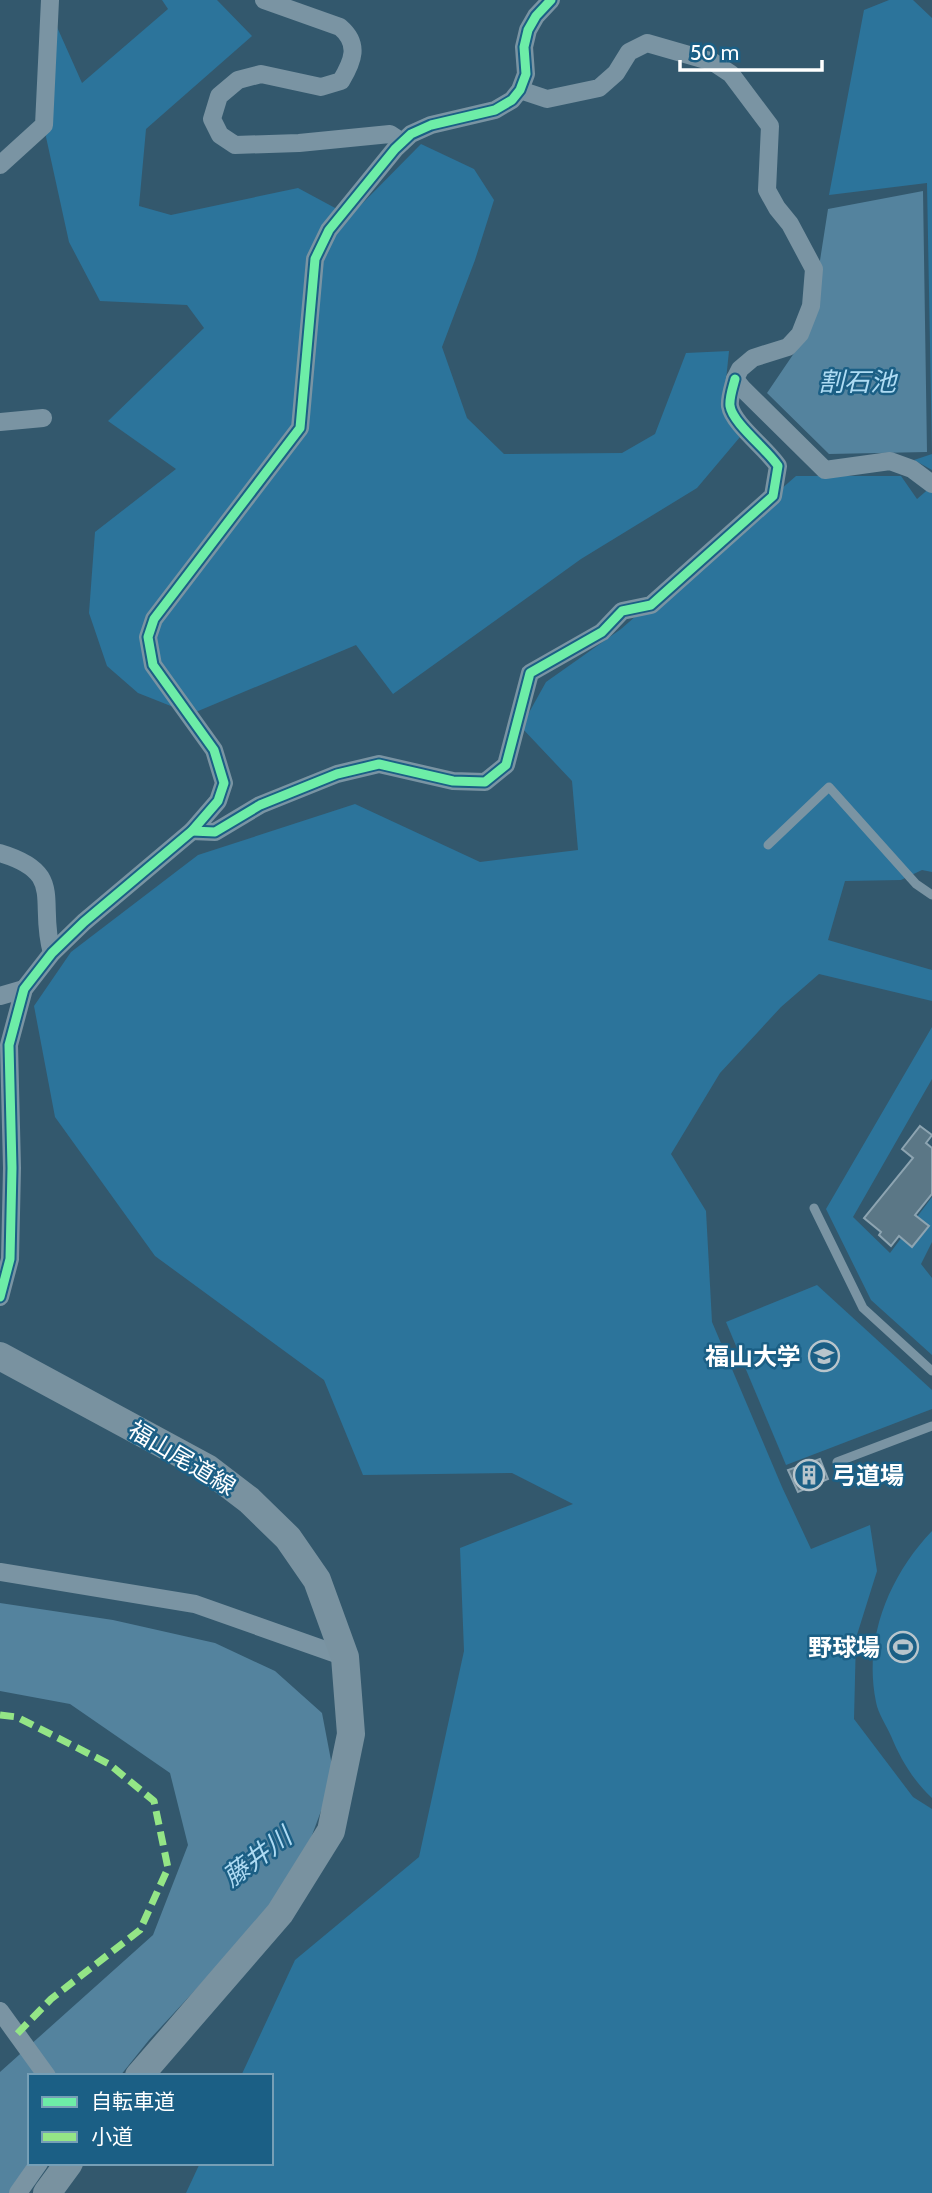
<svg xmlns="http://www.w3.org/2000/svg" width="932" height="2193" font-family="Cabin,'Noto Sans JP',sans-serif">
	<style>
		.green { fill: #2c749b }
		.water { fill: #54839e }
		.building { fill: #5b7786; stroke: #8da4b1; stroke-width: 2 }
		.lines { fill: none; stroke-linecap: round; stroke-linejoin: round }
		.lane { stroke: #7a94a3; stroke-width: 9 }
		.street { stroke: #7a94a3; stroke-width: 18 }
		.primary { stroke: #7992a0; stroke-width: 28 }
		.quiet { stroke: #94e586; stroke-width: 7; stroke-dasharray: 14 7; stroke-linecap: butt }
		.cycleway-casing { stroke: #1b5f85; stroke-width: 13 }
		.cycleway { stroke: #6deda7; stroke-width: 9 }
		.labels { text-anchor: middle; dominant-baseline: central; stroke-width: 5; stroke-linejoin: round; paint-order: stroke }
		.poi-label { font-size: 24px; font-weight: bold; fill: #fff; stroke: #1b5f85; text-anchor: end }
		.street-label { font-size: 24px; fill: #fff; stroke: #1b5f85 }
		.water-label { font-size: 26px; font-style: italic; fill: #aedbf3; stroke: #1b5f85 }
	</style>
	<rect width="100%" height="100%" fill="#33586d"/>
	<g class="green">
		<path d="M162 0H217L252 36 146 129 139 206 171 215 298 188 350 216 421 144 474 169 494 200 475 260 442 347 467 418 504 454 622 453 655 434 686 353 729 351 723 409 740 437 697 488 581 559 393 694 356 645 191 714 138 693 107 666 89 613 95 532 176 469 108 421 204 328 187 305 100 301 69 242 46 137 57 27 82 83 168 9Z"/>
		<path d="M889 0H913L932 18V470L914 460 932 454 927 183 829 195 864 10Z"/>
		<path d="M796 476H901L917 499 932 486V872L922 870 901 880 845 881 828 940 932 970V1001L819 974 781 1007 720 1073 671 1154 706 1211 712 1322 782 1487 811 1549 870 1525 877 1571 856 1638 854 1719 913 1797 932 1809V2193H186L200 2163H271V2076H241L295 1960 419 1857 464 1651 460 1548 573 1504 512 1473 363 1475 324 1380 155 1256 55 1117 34 1006 71 952 198 855 355 804 480 862 578 850 572 781 521 727 546 682 621 629Z"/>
		<path d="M932 1027V1079L853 1217 890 1253 932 1197V1242L921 1264 932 1278V1355L871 1300 826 1209Z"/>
		<path d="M817 1285 932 1390V1409L786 1465 726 1322Z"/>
		<path d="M932 1531V1798C913 1780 901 1760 891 1736 886 1725 878 1713 876 1702 863 1639 889 1576 932 1531Z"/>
	</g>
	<g class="water">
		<path d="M923 191 927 452 829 454 767 393 809 331 828 209Z"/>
		<path d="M0 1603 113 1620 215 1643 275 1671 322 1713 334 1776 308 1846 260 1920 149 2040 120 2076H30V2163L18 2193H0V2072L153 1935 188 1845 170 1773 70 1704 0 1691Z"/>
	</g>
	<g class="building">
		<path d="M920 1126 932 1135 926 1143 932 1148V1194L915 1215 929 1226 912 1247 899 1236 891 1246 879 1235 881 1232 864 1218 913 1158 902 1149Z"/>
		<path d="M820 1459 828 1479 798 1492 788 1470Z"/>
	</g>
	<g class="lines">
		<g class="lane">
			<path d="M768 845 829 787 916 884 932 895"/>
			<path d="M814 1208 863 1308 932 1371"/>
			<path d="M837 1462 932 1426"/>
		</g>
		<g class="street">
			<path d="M264 0 340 27C360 44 353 61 341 81L321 87 261 74 238 80 219 96 212 119 220 135 235 145 299 143 390 134 402 142"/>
			<path d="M520 90 547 99 599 88 616 73 629 52 647 43 713 62 731 74 770 126 767 190 777 208 790 224 814 269 811 306 800 334 788 347 753 358 740 369 735 379 743 389 825 470 890 461 912 469 932 484"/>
			<path d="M0 165 44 125 50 0"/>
			<path d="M0 422 43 418"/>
			<path d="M192 831 215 832 260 805 337 774 379 764 453 781 485 782 506 765 530 673 602 632 622 611 651 605 773 496 778 466C767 449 733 424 730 406 729 398 733 387 735 379"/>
			<path d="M0 853C67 873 37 901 52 953"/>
			<path d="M0 996 24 989"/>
			<path d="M0 1297 10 1259 12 1168 9 1045 24 989 52 953 84 922 192 831 218 801 224 783 214 750 153 665 148 637 154 619 300 428 315 259 329 230 395 149 411 134 431 125 495 110 512 100 520 90 526 74 524 47 528 30 536 16 551 0"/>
			<path d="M0 1572 195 1604 345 1657"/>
			<path d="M0 2011 47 2076"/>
			<path d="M18 2193 39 2163"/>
		</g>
		<g class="primary">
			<path d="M0 1356 207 1468 249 1500 288 1538 317 1580 345 1657 351 1734 331 1831 280 1913 139 2076"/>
			<path d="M47 2193 69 2163"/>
		</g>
		<path class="quiet" d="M0 1715 17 1717 109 1764 154 1801 168 1868 140 1930 51 1999 16 2035"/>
		<g class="cycleway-casing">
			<g id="cycleway">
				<path d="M192 831 215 832 260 805 337 774 379 764 453 781 485 782 506 765 530 673 602 632 622 611 651 605 773 496 778 466C767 449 733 424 730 406 729 398 733 387 735 379"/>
				<path d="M0 1297 10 1259 12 1168 9 1045 24 989 52 953 84 922 192 831 218 801 224 783 214 750 153 665 148 637 154 619 300 428 315 259 329 230 395 149 411 134 431 125 495 110 512 100 520 90 526 74 524 47 528 30 536 16 551 0"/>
			</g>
		</g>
		<use href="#cycleway" class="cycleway"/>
	</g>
	<defs>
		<g id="university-ring" transform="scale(1.575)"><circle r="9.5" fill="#1b5f85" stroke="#b8c5cc" stroke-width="1.5"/><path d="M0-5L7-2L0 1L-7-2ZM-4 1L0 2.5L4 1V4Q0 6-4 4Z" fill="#b8c5cc"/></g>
		<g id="building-ring" transform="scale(1.575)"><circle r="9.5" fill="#1b5f85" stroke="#b8c5cc" stroke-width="1.5"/><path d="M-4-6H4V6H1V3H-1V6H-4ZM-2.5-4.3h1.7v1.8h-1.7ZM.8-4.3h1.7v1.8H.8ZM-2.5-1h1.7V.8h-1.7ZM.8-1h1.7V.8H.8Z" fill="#b8c5cc"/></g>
		<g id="stadium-ring" transform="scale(1.575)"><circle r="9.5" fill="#1b5f85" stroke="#b8c5cc" stroke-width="1.5"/><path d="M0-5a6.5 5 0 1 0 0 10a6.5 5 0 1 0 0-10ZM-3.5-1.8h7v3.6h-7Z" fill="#b8c5cc"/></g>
	</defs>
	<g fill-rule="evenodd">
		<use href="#university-ring" x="824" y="1356"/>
		<use href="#building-ring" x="809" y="1475"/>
		<use href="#stadium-ring" x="903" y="1647"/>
	</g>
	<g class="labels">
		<g class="poi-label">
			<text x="801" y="1356">福山大学</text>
			<text x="832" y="1475" text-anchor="start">弓道場</text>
			<text x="880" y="1647">野球場</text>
		</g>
		<g class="street-label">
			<text transform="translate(182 1458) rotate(31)">福山尾道線</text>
		</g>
		<g class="water-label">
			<text x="857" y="382">割石池</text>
			<text transform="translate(257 1857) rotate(-37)">藤井川</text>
		</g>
	</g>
	<rect x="28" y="2074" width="245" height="91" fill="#1b5f85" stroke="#769fb6" stroke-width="2"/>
	<rect x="42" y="2097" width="35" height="10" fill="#6deda7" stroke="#769fb6" stroke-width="2"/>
	<text x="91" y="2109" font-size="21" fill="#ffffff">自転車道</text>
	<rect x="42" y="2132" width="35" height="10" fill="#94e586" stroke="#769fb6" stroke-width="2"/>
	<text x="91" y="2144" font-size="21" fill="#ffffff">小道</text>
	<path d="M680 60v10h142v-10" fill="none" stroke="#ffffff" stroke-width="3.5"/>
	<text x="690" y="60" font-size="21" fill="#ffffff" stroke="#1b5f85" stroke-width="5" paint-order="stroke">50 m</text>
</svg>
